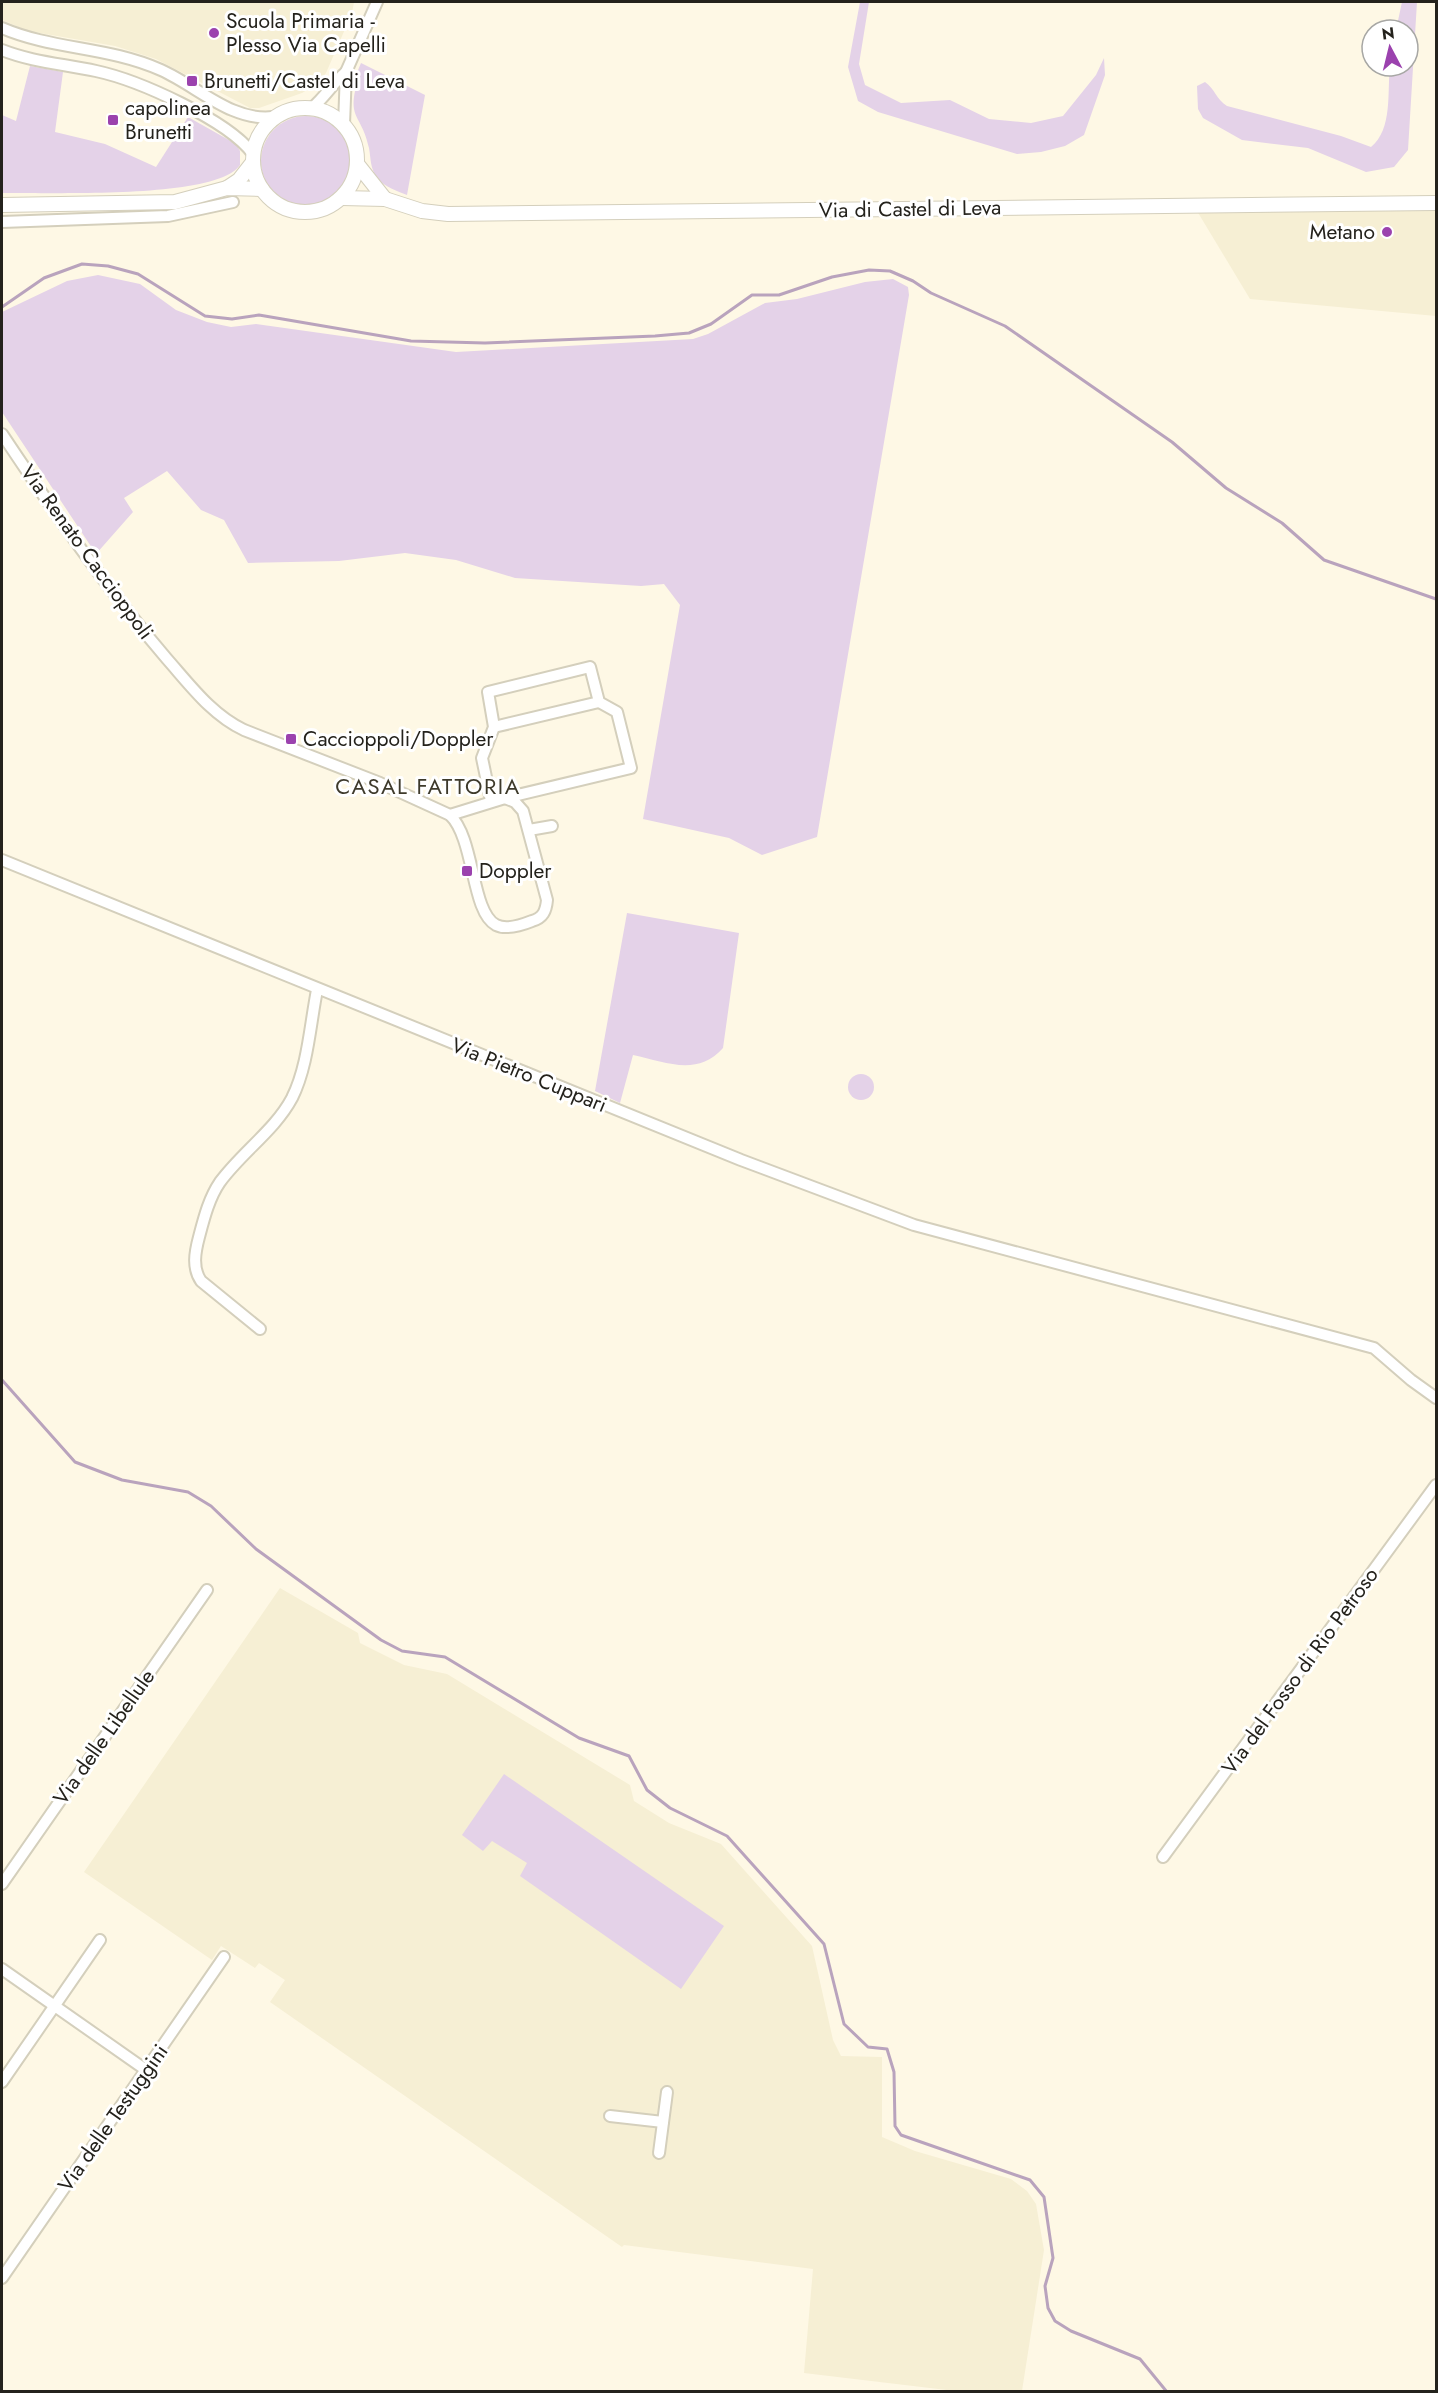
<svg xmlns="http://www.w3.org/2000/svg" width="1438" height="2393" font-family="Jost,sans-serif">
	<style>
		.built { fill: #f6efd4 }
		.green { fill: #e4d2e8 }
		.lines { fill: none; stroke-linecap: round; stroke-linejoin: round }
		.stream { stroke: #b9a3bd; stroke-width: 3 }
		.street-casing { stroke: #d4cfbc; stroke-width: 14 }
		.secondary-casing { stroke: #d4cfbc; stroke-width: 16 }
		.street { stroke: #fff; stroke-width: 10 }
		.secondary { stroke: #fff; stroke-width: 14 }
		.poi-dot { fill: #9b42ae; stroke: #fff; stroke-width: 2 }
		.labels { text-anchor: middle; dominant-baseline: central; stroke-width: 6; stroke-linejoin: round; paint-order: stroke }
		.poi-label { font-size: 21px; fill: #24221c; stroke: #fff; text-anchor: start }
		.street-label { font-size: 21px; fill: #24221c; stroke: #fff }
		.neighbourhood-label { font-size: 22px; letter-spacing: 1.5px; fill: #3e3a2b; stroke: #fff }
	</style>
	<rect width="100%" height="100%" fill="#fef8e5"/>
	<g class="built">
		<path d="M2 2H354L352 13 326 73 317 84 302 93 259 108H250L156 59 115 46 28 31 2 20Z"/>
		<path d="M1436 203V316L1250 299 1194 206Z"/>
		<path d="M280 1588 358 1633 360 1643 404 1665 447 1674 630 1785 634 1801 669 1823 721 1844 812 1946 833 2040 841 2056 882 2057V2137L915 2151 1011 2179 1027 2191 1036 2204 1044 2250 1022 2391H955L804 2373 813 2269 624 2245 622 2247 270 2002 285 1980 259 1963 255 1968 221 1946 212 1960 84 1872Z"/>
	</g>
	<g class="green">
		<path d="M860 2H869L859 64 865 85 901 103 950 100 989 119 1031 123 1063 116 1096 75 1104 58 1105 75 1084 135 1065 146 1041 152 1017 154 878 112 858 101 848 67Z"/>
		<path d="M1402 2H1417L1408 150 1394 167 1366 172 1308 148 1242 140 1203 118 1198 109 1197 86 1205 82C1215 89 1216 99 1227 106L1341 136 1371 147C1393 129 1387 92 1390 66H1408V30H1396Z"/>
		<path d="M361 63 425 95 407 195C397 191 385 187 378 179 370 169 371 159 369 148 362 113 345 120 359 77L356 75Z"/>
		<path d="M30 66 63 72 55 132 105 144 156 167 188 117 236 144 240 151V165C217 200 46 192 2 193V115L16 121Z"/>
		<circle cx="306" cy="161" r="45"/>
		<path d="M98 275 140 284 176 310 207 322 231 327 256 324 456 352 693 339 708 334 765 303 797 299 865 282 893 279 908 287 909 295 817 837 762 855 729 838 643 819 680 605 664 584 641 586 515 578 456 560 405 553 339 561 248 563 224 520 201 510 167 471 124 498 133 512 96 554 2 412V312L67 281Z"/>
		<path d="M627 913 739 933 723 1048C697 1077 666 1062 633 1055L620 1103 595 1091Z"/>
		<circle cx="861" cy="1087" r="13"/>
		<path d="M504 1774 724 1926 681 1989 520 1876 527 1863 492 1841 483 1851 462 1835Z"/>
	</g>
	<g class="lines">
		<g class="stream">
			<path d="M2 307 44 278 82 264 108 266 138 274 205 316 232 319 259 315 411 341 485 343 655 336 689 333 711 324 752 295H779L832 277 869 270 890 271 913 281 931 293 1005 326 1172 442 1226 488 1282 523 1324 560 1436 599"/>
			<path d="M2 1380 75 1462 122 1480 188 1492 211 1506 256 1549 381 1640 402 1651 445 1657 579 1738 629 1756 647 1790 670 1808 727 1836 824 1944 844 2024 868 2047 887 2049 894 2072 895 2126 901 2135 1030 2180 1044 2197 1053 2258 1045 2286 1048 2308 1055 2321 1071 2331 1140 2359 1167 2392"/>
		</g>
		<g class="street-casing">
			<g id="street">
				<path d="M2 28C53 50 107 46 161 70 197 86 232 122 273 117"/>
				<path d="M2 50C32 62 64 64 96 71 138 80 228 120 253 154"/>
				<path d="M312 108C325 97 333 83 346 72"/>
				<path d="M344 124 346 72 377 2"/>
				<path d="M2 222 168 216 233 202"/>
				<path d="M2 434C54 512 106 588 167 659 190 685 212 715 244 730L380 783 450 815C475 839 471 912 496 925 506 930 522 925 532 921 543 918 546 911 547 900L523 811 515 802 505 798"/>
				<path d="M494 727 599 702"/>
				<path d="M450 815 505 798 631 768 617 712 599 702 590 667 488 692 494 727 482 758 491 801"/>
				<path d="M529 830 552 826"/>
				<path d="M2 860 741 1160 914 1225 1374 1348 1411 1380 1436 1398"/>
				<path d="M260 1329 201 1281C192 1268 195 1252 199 1237 204 1218 209 1198 220 1182 242 1152 275 1130 292 1098 308 1066 310 1025 317 990"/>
				<path d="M1163 1857 1436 1485"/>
				<path d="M2 1884 207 1590"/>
				<path d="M2 1969 146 2070"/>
				<path d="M2 2082 100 1940"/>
				<path d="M610 2116 663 2122"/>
				<path d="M659 2153 667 2092"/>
				<path d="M2 2278 224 1957"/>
			</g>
		</g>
		<g class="secondary-casing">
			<g id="secondary">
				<circle cx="305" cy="160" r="52"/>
				<path d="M358 165 385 199"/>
				<path d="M227 188 239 180 253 162"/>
				<path d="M342 198 385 199 422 211 448 214 1436 203"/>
				<path d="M2 205 175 202 227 188 262 189"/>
			</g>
		</g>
		<use href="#street" class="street"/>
		<use href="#secondary" class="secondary"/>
	</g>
	<g class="poi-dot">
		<circle cx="214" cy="33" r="6"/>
		<rect x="186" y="75" width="12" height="12" rx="3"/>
		<rect x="107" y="114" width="12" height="12" rx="3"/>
		<circle cx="1387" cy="232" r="6"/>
		<rect x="285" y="733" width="12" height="12" rx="3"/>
		<rect x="461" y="865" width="12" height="12" rx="3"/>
	</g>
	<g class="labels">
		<g class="poi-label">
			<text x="226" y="21">Scuola Primaria -<tspan x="226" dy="24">Plesso Via Capelli</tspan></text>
			<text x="204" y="81">Brunetti/Castel di Leva</text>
			<text x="125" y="108">capolinea<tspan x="125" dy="24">Brunetti</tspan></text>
			<text x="1375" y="232" text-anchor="end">Metano</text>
			<text x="303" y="739">Caccioppoli/Doppler</text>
			<text x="479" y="871">Doppler</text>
		</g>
		<g class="street-label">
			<text transform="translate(910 209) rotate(-1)">Via di Castel di Leva</text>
			<text transform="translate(87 552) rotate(54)">Via Renato Caccioppoli</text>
			<text transform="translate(529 1075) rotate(22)">Via Pietro Cuppari</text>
			<text transform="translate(1300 1671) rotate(-54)">Via del Fosso di Rio Petroso</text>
			<text transform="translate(104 1737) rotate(-55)">Via delle Libellule</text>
			<text transform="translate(113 2118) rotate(-55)">Via delle Testuggini</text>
		</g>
		<g class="neighbourhood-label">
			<text x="428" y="786">CASAL FATTORIA</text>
		</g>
	</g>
	<rect width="1438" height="2393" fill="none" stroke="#24221c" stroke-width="6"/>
	<g transform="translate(1390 48) rotate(353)"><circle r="28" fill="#ffffff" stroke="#a7a7a4" stroke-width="1.5"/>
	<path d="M0-4.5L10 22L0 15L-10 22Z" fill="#9b42ae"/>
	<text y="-9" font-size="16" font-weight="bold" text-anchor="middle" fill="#24221c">N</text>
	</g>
</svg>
